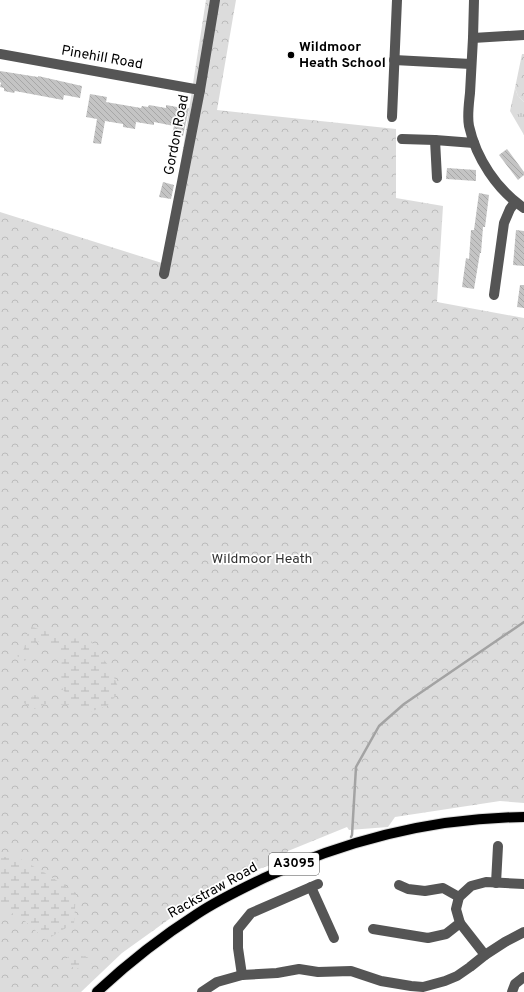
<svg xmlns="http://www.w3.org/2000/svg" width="524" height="992" font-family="Overpass,sans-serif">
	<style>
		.grass { fill: url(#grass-tufts) }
		.forest { fill: url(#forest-crowns) }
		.wetland { fill: url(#wetland-marsh) }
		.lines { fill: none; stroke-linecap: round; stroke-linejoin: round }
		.stream { stroke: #a3a3a3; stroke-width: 2.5 }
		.building { fill: url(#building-back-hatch) }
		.major-casing { stroke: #dbdbdb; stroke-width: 12 }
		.minor { stroke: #555; stroke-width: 10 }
		.major { stroke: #000; stroke-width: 10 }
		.poi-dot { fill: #000; stroke: #fff; stroke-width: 1.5 }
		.labels { text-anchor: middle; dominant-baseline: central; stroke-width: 3.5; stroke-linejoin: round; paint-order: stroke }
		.shield { fill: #fff; stroke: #4c4c4c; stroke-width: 1 }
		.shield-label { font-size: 13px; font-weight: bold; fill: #000 }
		.poi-label { font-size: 14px; font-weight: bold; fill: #000; stroke: #fff; text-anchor: start }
		.street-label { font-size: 14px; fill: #000; stroke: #fff }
		.park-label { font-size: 14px; fill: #333; stroke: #fff }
	</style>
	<defs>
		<pattern id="grass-tufts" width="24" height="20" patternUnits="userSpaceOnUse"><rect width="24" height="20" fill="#dcdcdc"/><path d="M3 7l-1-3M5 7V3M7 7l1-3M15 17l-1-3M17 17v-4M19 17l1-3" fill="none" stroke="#bbb"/></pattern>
		<pattern id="forest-crowns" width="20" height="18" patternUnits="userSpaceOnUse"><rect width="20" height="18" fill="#dcdcdc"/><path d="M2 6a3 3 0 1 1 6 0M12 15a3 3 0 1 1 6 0" fill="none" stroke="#bbb"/></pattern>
		<pattern id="wetland-marsh" width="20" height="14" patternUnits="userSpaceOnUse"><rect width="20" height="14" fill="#dcdcdc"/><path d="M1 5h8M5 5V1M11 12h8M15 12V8" fill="none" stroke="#bbb"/></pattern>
		<pattern id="building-back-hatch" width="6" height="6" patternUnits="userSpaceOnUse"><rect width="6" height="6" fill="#c4c4c4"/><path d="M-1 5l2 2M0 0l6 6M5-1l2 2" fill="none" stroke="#a7a7a7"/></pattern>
	</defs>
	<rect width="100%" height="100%" fill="#fff"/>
	<path class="grass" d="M515 88 518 96 524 102V135L510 111Z"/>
	<g class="forest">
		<path d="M206 0H236L217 110 396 129V198L443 206 437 302 524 318V803L500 801 395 817 388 827 349 830 347 827 288 851 280 862 246 873 244 869 232 874 122 953 81 992H0V212L165 264Z"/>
		<path d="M522 54H524V102L518 96 515 88Z"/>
	</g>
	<g class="wetland">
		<path d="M29 626 70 639 89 637 98 653 109 666 120 691 107 706 86 713 74 705 45 704 32 710 23 702 35 695 47 702 69 698 62 688 61 671 62 658 50 646 37 641 25 661 17 656 24 649Z"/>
		<path d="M0 857H17L45 873 76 893 74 923 46 940 25 921 0 906Z"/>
		<path d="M71 955C80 955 87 956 94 961L89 965C85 965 84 965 82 969L74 968 68 965 66 959Z"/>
	</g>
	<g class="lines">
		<path class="stream" d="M351 837 352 835 356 767 379 726 404 704 524 622"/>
	</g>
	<g class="building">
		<path d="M0 71 38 77V76L82 86 80 98 64 95 63 100 15 91 14 93 4 91V88L0 87 1 83 0 82Z"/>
		<path d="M90 94 107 97 106 102 141 108 142 106 148 107 149 105 166 108V105L177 107 178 106 189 108 183 136 172 134 174 126 154 122V125L136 122 135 129 123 127V124L105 121 101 144 93 143 97 119 86 117Z"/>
		<path d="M507 149 524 172V175L518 180 499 155Z"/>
		<path d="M447 168 476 170V181L446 179Z"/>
		<path d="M163 182 174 185 171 199 159 197Z"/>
		<path d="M479 193 489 195 485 227H483L481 253H480L474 289 462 287 466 258 469 259 471 230H474Z"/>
		<path d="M516 230 524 231V266L513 265Z"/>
		<path d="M520 285H524V308L517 307Z"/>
	</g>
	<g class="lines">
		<g class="major-casing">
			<path id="major" d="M97 992C128 963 161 937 197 914 218 900 241 889 264 878 346 840 433 818 524 817"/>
		</g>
		<g class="minor">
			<path d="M524 35 473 38C472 56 471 74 470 93 469 103 467 116 469 126 476 158 497 190 524 208"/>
			<path d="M473 38 474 0"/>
			<path d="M0 54 200 90"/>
			<path d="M394 60 471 64"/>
			<path d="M392 117 397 0"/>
			<path d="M402 139 435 140"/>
			<path d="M437 178 435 140 474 143"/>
			<path d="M164 274 200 90 215 0"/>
			<path d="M494 295 504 223 510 209 515 202"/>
			<path d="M496 883 498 846"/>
			<path d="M399 885 408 889 425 891 443 888 459 897"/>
			<path d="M311 887 334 938"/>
			<path d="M460 923 485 955"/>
			<path d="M373 929 428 938 446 934 460 923 456 909 459 897 471 886 486 882 524 884"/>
			<path d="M242 975 238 948V929L251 913 318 884"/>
			<path d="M202 992 217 982 242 975 277 973 299 969 318 972 351 971 381 981 411 986 423 987 445 981 457 976 470 967 485 955 505 942 524 932"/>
			<path d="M512 992 515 984 524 977"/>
		</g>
		<use href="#major" class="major"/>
	</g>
	<circle class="poi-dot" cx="291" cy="55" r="4"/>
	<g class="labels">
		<rect class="shield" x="269" y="853" width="50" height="22" rx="3"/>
		<g class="shield-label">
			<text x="294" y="864">A3095</text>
		</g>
		<g class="poi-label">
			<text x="299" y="47">Wildmoor<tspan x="299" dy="16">Heath School</tspan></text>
		</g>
		<g class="street-label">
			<text transform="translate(102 58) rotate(10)">Pinehill Road</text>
			<text transform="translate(177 135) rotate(-79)">Gordon Road</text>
			<text transform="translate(213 891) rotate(-29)">Rackstraw Road</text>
		</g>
		<g class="park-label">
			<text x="262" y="559">Wildmoor Heath</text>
		</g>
	</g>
</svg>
